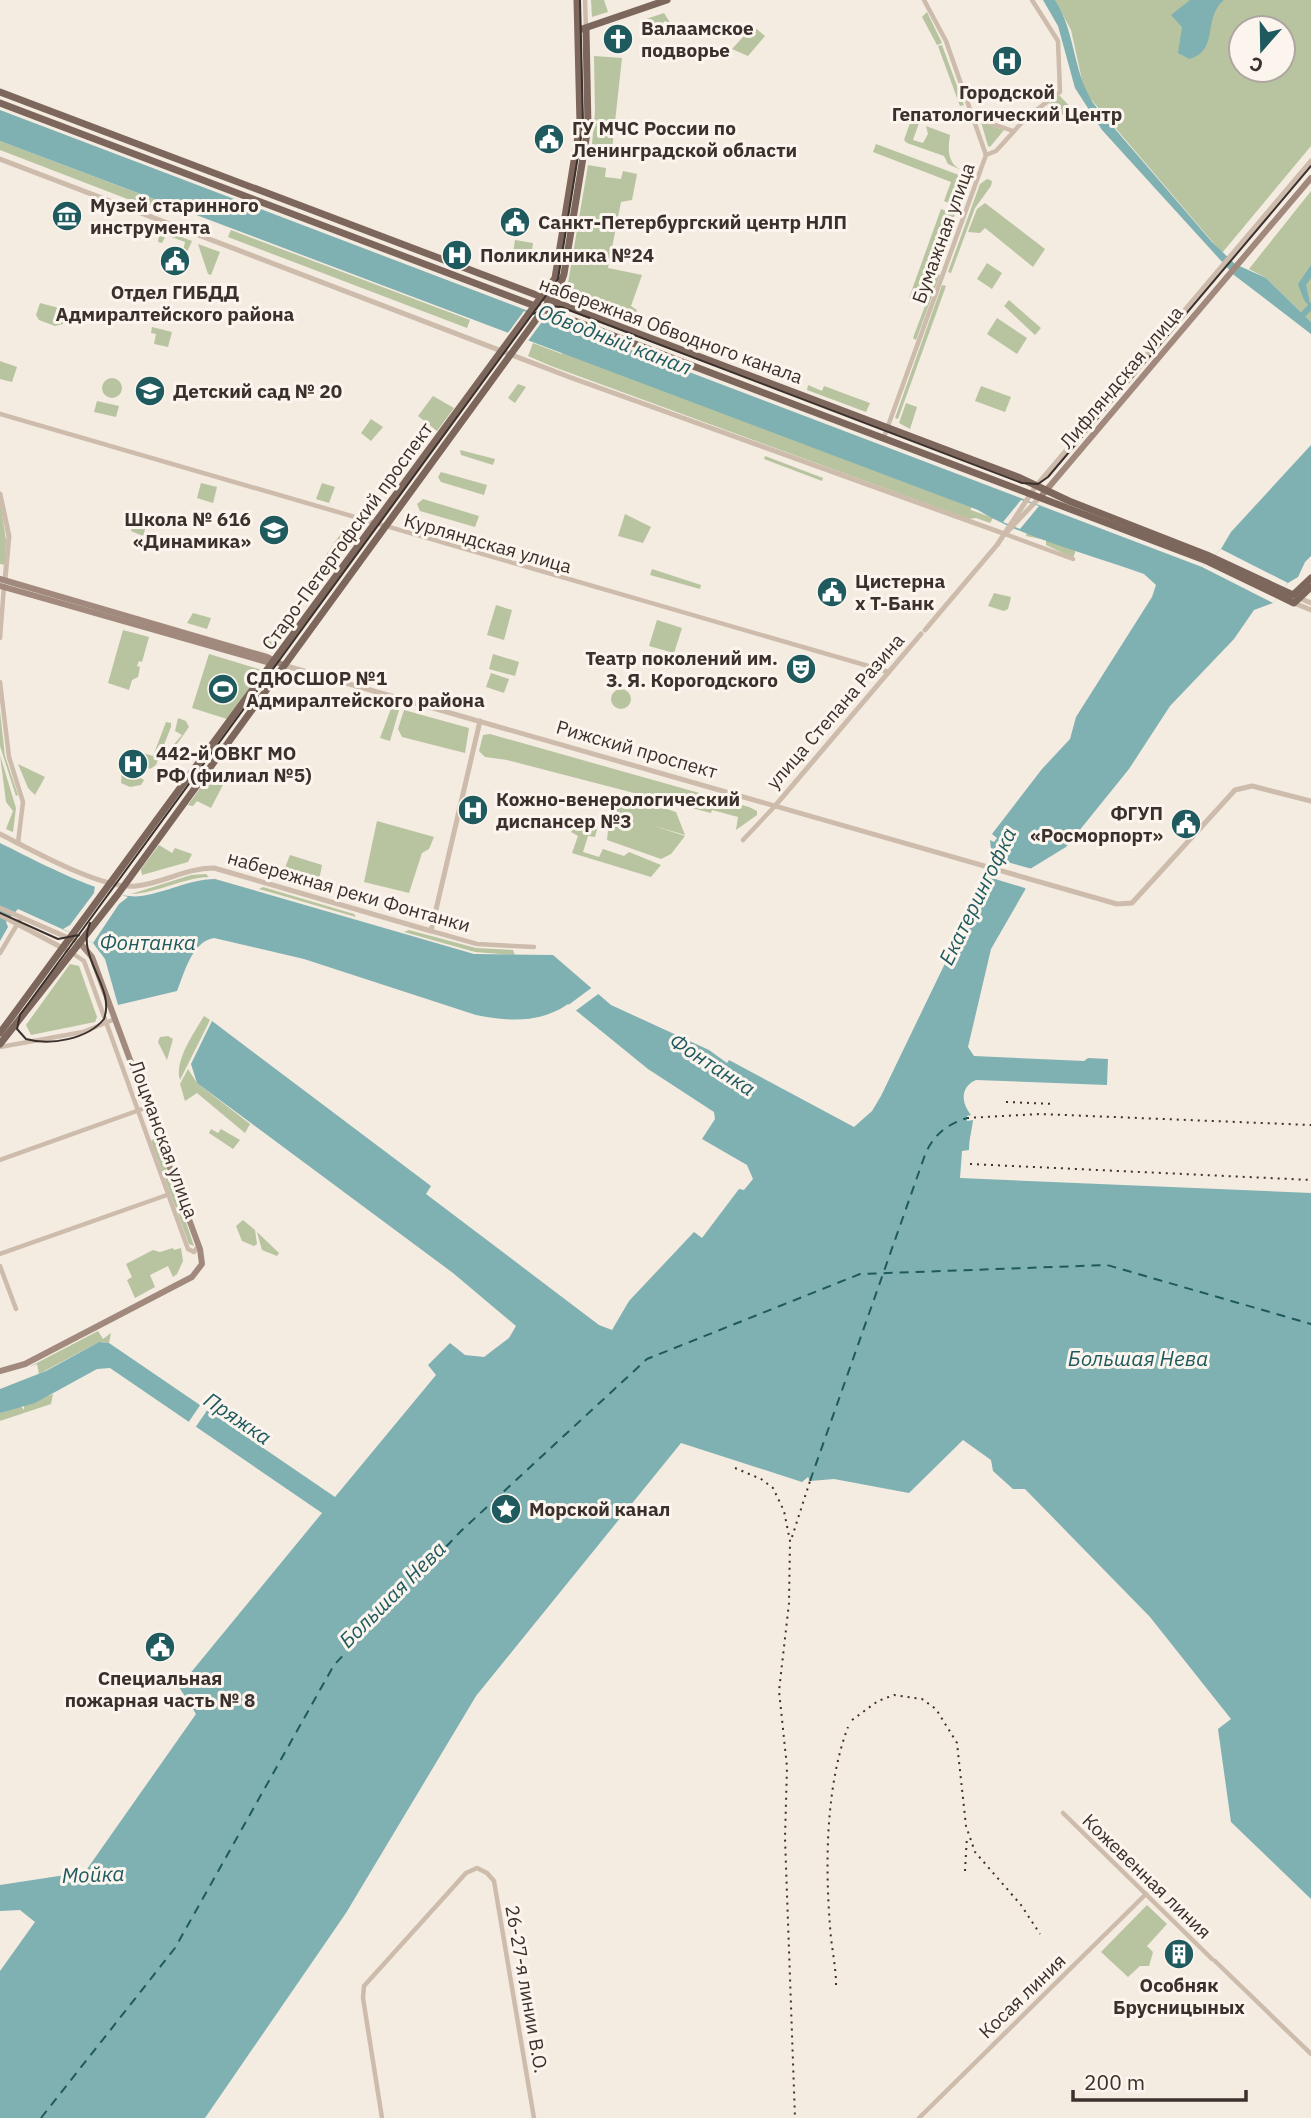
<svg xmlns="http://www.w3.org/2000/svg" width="1311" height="2118" font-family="'IBM Plex Sans',sans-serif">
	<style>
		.green { fill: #b8c4a0; fill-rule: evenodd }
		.water { fill: #7fb0b2 }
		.pier { fill: #f4ebe1 }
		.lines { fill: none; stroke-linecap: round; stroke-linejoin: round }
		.canal { stroke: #7fb0b2; stroke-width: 6 }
		.ferry { stroke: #1f5a5e; stroke-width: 2; stroke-dasharray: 9 7; stroke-linecap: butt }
		.minor { stroke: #cdbbac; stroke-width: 4.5 }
		.tertiary { stroke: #cdbbac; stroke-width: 5 }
		.secondary { stroke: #a18a7d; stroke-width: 6 }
		.primary { stroke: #7d675c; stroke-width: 7 }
		.tram { stroke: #3b302b; stroke-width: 2 }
		.rail { stroke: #3b302b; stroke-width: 2; stroke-dasharray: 2 5; stroke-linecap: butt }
		.labels { text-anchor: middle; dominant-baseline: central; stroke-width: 6; stroke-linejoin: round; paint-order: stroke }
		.poi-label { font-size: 19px; font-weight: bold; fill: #3b302b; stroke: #fbf5ee; text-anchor: start }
		.street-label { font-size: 19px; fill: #3b302b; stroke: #fbf5ee }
		.water-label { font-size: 21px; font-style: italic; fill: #1f5a5e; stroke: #fbf5ee }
	</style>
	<rect width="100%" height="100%" fill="#f4ebe1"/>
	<g class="green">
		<path d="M591 0H604L608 12 592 17Z"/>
		<path d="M1055 0H1311V146L1222 253 1089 97 1084 89 1071 30ZM1241 28H1283V70H1241Z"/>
		<path d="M927 12 942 43 937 45 922 17Z"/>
		<path d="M664 13 672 26 670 27 666 21 663 22 665 27 652 33 646 19Z"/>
		<path d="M753 26 765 36 748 56 732 49Z"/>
		<path d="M942 45 964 105 960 106 938 46Z"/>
		<path d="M594 56 622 58 612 149 592 144 595 112Z"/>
		<path d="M1059 95 1076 113 1071 117 1057 113 1047 106Z"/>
		<path d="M911 120 919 123 913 140 923 143 928 134 926 126 950 135C948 148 947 163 961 170L948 164 944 156 907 143 904 140Z"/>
		<path d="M981 122 1004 130 990 147 988 146Z"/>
		<path d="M0 141 172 206 169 215 0 150Z"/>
		<path d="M876 144 967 178 958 207 944 201 951 182 873 152Z"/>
		<path d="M588 165 606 168 605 177 621 179 623 171 637 174 632 200 621 202 608 268 642 275 631 306 637 310 636 312 630 310 626 321 574 301 567 289Z"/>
		<path d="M987 179 992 181 991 186 975 208 951 273 948 272 980 184Z"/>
		<path d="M1311 191V322L1266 278 1249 269Z"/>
		<path d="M985 203 1045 249 1033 267 985 228 980 233 968 232 977 209Z"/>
		<path d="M941 209 955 214 923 303 909 298Z"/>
		<path d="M160 229 192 241 187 252 183 251 185 242 166 235 162 243 158 242Z"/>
		<path d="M231 230 470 320 467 328 228 237Z"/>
		<path d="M515 240 533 243 530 265 512 260Z"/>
		<path d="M198 244 220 252 211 275 208 274Z"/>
		<path d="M987 263 1002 273 992 289 977 279Z"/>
		<path d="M937 274 940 275 916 340 913 338Z"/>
		<path d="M942 285 946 286 898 419 895 418Z"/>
		<path d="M1009 300 1041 328 1035 335 1004 306Z"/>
		<path d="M40 303 59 308 65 314 63 324 55 326 39 320 36 315Z"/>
		<path d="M997 318 1027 338 1017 354 987 334Z"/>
		<path d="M152 327 172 332 168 347 154 344 156 334 151 333Z"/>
		<path d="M533 343 562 354 563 352 971 507V510L993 518 990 523 976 518 969 519 551 366 528 356Z"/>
		<path d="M0 361 17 367 12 382 0 379Z"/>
		<circle cx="112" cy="388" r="10"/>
		<path d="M518 384 526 387 515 403 508 398Z"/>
		<path d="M808 385 822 391 824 386 870 403 866 412 807 390Z"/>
		<path d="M981 386 1011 397 1005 412 975 401Z"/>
		<path d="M433 396 454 408 437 431 418 416Z"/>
		<path d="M97 401 119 406 116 417 94 412Z"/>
		<path d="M906 403 917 407 910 429 899 423Z"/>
		<path d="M371 419 383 427 371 441 361 433Z"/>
		<path d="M460 450 495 459 493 465 461 455Z"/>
		<path d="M765 456 823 478 822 481 764 459Z"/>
		<path d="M441 472 487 485 484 495 441 482 438 477Z"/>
		<path d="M201 483 217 487 213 503 197 498Z"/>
		<path d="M322 483 335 487 329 503 316 499Z"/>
		<path d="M423 499 479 516 475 527 420 511 417 504Z"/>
		<path d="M0 502 6 539 5 565 0 564Z"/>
		<path d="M136 514 149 517 143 536 131 531Z"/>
		<path d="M625 514 651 527 643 543 618 536Z"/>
		<path d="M346 527 357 533 344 550 334 543Z"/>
		<path d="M1027 532 1076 550 1073 558 1046 545V540L1026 536Z"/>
		<path d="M333 545 343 552 324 578 315 571Z"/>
		<path d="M652 569 701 585 700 589 650 575Z"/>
		<path d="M994 593 1011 597 1008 609 1004 611 988 606Z"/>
		<path d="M496 605 512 610 504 640 487 635Z"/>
		<path d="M193 613 211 618 207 629 187 623Z"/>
		<path d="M657 620 682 628 674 653 649 646Z"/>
		<path d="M277 624 286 630 272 649 267 650 266 637Z"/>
		<path d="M123 630 149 637 142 662 139 661 137 666 140 667 138 677 132 680 129 690 108 683Z"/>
		<path d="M209 654 262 670 227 719 192 708Z"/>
		<path d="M493 654 519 662 515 676 489 669Z"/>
		<path d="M491 673 509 679 504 693 486 687Z"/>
		<circle cx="621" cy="699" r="10"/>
		<path d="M392 706 399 710 390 741 380 738Z"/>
		<path d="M404 710 469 728 465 753 402 737 398 729Z"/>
		<path d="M0 711 5 756 18 795 16 796 0 746Z"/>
		<path d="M178 718 186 721 189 727 172 751 169 750 182 735 175 731Z"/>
		<path d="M166 722 171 723V727L156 765 150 769 136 759 140 752 153 756Z"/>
		<path d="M490 734 749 807 757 811V815L736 830 738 817 712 810 711 813 507 760 485 757 479 751 483 735Z"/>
		<path d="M0 755 16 808 13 832 6 829 13 811 6 802Z"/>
		<path d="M18 764 45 777 35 795 28 788Z"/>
		<path d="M122 767 144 780 141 785 130 787 121 783Z"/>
		<path d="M214 769 226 779 211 808 197 801 193 806 188 805Z"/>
		<path d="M624 795 676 812 685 835 651 825 685 836 671 854 661 859 607 840 609 821 630 819H610L616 799Z"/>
		<path d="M377 821 434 837 429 849 422 853 409 893 364 882Z"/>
		<path d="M575 821 597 829 595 837 588 836 583 852 599 857 603 849 624 856 629 852 661 865 651 877 572 853 578 836 571 832Z"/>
		<path d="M159 845 172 853 175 848 192 854 188 862 142 875 141 869Z"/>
		<path d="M290 855 322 865 317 891 280 880Z"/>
		<path d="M206 874 209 877C182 878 158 893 131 894L191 875Z"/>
		<path d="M263 887 354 914 356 917 259 889Z"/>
		<path d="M441 917 467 922 465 933 439 925Z"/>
		<path d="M409 930 476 948 513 950 515 955 475 952 404 932Z"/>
		<path d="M70 964 79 966 97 1017 95 1022 31 1035 26 1025Z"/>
		<path d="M204 1016 210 1020 180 1080C174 1061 194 1033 204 1016Z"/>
		<path d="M168 1036 173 1039 167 1060 158 1042 160 1037Z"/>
		<path d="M188 1069 197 1083 250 1124 245 1133 197 1093 185 1101 180 1084Z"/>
		<path d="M211 1129 218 1133 221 1129 240 1140 233 1149 209 1133Z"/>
		<path d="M155 1138 158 1140 194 1246 189 1244 151 1141Z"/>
		<path d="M243 1220 255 1230 257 1244 254 1246 242 1241 236 1226Z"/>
		<path d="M257 1232 279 1253 277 1256 262 1250Z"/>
		<path d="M173 1248 174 1250 181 1248 183 1261 177 1274 173 1277 168 1266 150 1275 155 1287 135 1298 127 1280 132 1277 126 1264 153 1250 160 1252Z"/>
		<path d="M98 1331 103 1339 111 1333 109 1343 99 1342 39 1374 37 1364 29 1367Z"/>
		<path d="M53 1394 51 1404 0 1421V1413L21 1406 24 1410V1405Z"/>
		<path d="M1147 1905 1167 1924 1147 1946 1153 1952 1149 1966H1140L1128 1977 1101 1952Z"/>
	</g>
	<g class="water">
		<path d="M1043 0H1055C1077 34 1072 76 1097 108L1212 242 1235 264 1266 278 1311 322V334L1234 275 1102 130 1075 88 1058 26Z"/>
		<path d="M1190 0H1224C1202 18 1220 51 1189 59L1178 53 1182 27 1171 15Z"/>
		<path d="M0 110 1202 567 1221 549 1231 532 1311 445V556L1305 562 1298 577 1288 583 1273 603 1254 610 1234 639 1170 706 1129 769 1066 847 1030 869 1025 890 991 949 968 1047 974 1056 1084 1061 1088 1058 1108 1059 1107 1085 976 1080C960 1087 961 1103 971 1115L967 1116V1121L973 1120C972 1130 969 1139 969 1150L962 1151 960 1178 1311 1193V1899L1231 1822 1218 1729 1231 1719 1150 1617 1025 1489H1013L993 1471 991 1460 963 1440 909 1493 834 1479 810 1481 808 1477 802 1482 681 1443 476 1696 346 1913 205 2118H0V1971L35 1922 20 1910 0 1911V1885L85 1872 196 1714 179 1687 322 1513 110 1368 97 1369 35 1403 0 1413V1389L46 1371 99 1342 109 1343 335 1497 436 1375 428 1365 450 1343 465 1355 484 1357 509 1338 516 1326 453 1273 197 1083 191 1064 212 1021 431 1186 426 1194 599 1325 612 1330 629 1301 694 1232 702 1238 739 1189 744 1190 753 1179 747 1165 702 1139 715 1119 714 1112 648 1069 568 1004C539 1024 508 1021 476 1015L304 959 214 938C192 941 184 974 177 991L118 1005 105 959 93 943 18 909 6 922 8 927 0 941V843C31 858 110 901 141 896 168 892 187 880 215 879L474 954 553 955 611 1005 709 1050 727 1063 729 1060 854 1127 872 1111 881 1096 980 891 992 858 990 840 994 842 997 838 992 834 1042 769 1070 739 1076 717 1152 597 1156 585 1144 574C1092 555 1023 538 978 510L0 141Z"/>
		<path d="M1311 265V278L1306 285 1311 308 1304 300 1298 284Z"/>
	</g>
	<g class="pier">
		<path d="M524 311 544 319 528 341 507 334Z"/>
		<path d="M1021 500 1039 506 1020 529 1003 522Z"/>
		<path d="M1221 549 1288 583 1273 603 1202 567Z"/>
		<path d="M989 857 1036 870 1028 889 982 875Z"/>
		<path d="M95 886 128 897 119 904 93 943 63 929 70 925 94 893Z"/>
		<path d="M594 986 601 992 574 1012 567 1006Z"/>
		<path d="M203 1401 210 1406 195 1428 188 1423Z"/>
	</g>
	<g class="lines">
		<path class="canal" d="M1300 318 1311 306"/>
		<g class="ferry">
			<path d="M810 1481 926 1152C936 1133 946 1125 967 1118"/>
			<path d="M41 2118 175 1948 334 1665 461 1531 647 1359 860 1274 1107 1265 1311 1324"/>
		</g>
		<g class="minor">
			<path d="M585 0 586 28"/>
			<path d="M973 117 1013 131"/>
			<path d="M986 155 996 151 1026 118 1060 92 1058 41 1032 0"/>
			<path d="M0 414 889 672"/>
			<path d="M884 437 986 155 946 41 924 0"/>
			<path d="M1005 534 1073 559"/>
			<path d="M0 638 4 586"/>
			<path d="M0 682 9 757 23 802 18 843"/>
			<path d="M743 840 775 806"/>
			<path d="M431 931 477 944 534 947"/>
			<path d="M0 953 21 918"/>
			<path d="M72 953 84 961 188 1249 194 1252 198 1246"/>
			<path d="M0 1047 83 1032 115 1019"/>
			<path d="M0 1160 148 1107"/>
			<path d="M0 1254 167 1195"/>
			<path d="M0 1266 16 1309"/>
			<path d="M1063 1813 1212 1959"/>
			<path d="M1215 1961 1311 2054"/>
			<path d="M382 2118 363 1998 364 1986 466 1873 477 1868 487 1873 494 1881 534 2118"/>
			<path d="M919 2118 1146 1894"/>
		</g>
		<g class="tertiary">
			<path d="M0 159 572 378 1005 534"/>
			<path d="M0 494 9 536 5 580"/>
			<path d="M1005 534 1040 497"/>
			<path d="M1299 598 1311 603"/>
			<path d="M1294 603 1311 610"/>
			<path d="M925 630 997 545 1036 486 1311 161"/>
			<path d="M283 665 1117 904 1132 903 1235 790 1252 786 1311 801"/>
			<path d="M775 806 921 634"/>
			<path d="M0 834C32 850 102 890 136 886 163 883 186 868 214 868L431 931 480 721"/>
			<path d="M0 908 80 943"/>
			<path d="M0 915 72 953"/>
		</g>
		<g class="secondary">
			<path d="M1043 494 1311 178"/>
			<path d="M0 579 267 657 283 665"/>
			<path d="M0 586 274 664"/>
			<path d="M0 1371 25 1364 192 1277 202 1264 200 1249 92 957 80 943"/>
		</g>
		<g class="primary">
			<path d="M582 29 667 0"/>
			<path d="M0 92C339 223 679 348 1018 477L1069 501 1207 555 1293 595 1311 578"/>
			<path d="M0 103 1207 561 1294 603 1311 587"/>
			<path d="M0 1033 555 278 580 124 577 0"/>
			<path d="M0 1044 118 894 559 288 564 274 588 127 586 29"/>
		</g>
		<g class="tram">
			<path d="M533 314 547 306 561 307 1022 483 1038 484 1048 477 1311 166"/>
			<path d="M0 913 58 939 79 935"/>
			<path d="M90 923C75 957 116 987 104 1019 88 1039 50 1046 26 1039L17 1029 20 1015 558 279 583 125 580 0"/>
		</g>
		<g class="rail">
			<path d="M1006 1102 1055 1104"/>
			<path d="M967 1118 1040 1114 1311 1125"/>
			<path d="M970 1164 1311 1180"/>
			<path d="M735 1468 761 1479 773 1488 784 1511 790 1541 789 1603 779 1691 787 1767 785 1838 795 2118"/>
			<path d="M792 1537 810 1481"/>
			<path d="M852 1720 878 1701 894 1695 922 1699 936 1709 957 1743 966 1826 975 1852 1021 1905 1040 1934"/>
			<path d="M965 1871 967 1836"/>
			<path d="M836 1985C836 1965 831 1946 830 1926 825 1863 826 1785 848 1727"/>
		</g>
	</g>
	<defs>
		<g id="church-disc" transform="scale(1.575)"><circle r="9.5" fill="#1f5a5e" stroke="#fbf5ee"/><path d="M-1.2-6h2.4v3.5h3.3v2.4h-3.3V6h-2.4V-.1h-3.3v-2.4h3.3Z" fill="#fff"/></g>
		<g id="hospital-disc" transform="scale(1.575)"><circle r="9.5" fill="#1f5a5e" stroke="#fbf5ee"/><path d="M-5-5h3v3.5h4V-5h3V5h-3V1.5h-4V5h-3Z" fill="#fff"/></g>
		<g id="civic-disc" transform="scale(1.575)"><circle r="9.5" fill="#1f5a5e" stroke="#fbf5ee"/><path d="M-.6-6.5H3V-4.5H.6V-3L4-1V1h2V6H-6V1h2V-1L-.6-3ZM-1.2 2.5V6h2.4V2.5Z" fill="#fff"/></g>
		<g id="museum-disc" transform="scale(1.575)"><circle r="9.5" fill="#1f5a5e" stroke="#fbf5ee"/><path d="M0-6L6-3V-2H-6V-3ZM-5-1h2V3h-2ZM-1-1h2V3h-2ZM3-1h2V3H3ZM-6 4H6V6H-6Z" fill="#fff"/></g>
		<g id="school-disc" transform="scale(1.575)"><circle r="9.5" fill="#1f5a5e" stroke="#fbf5ee"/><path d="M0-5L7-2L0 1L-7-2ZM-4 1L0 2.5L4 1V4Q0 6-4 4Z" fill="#fff"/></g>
		<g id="theatre-disc" transform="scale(1.575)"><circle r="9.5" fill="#1f5a5e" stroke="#fbf5ee"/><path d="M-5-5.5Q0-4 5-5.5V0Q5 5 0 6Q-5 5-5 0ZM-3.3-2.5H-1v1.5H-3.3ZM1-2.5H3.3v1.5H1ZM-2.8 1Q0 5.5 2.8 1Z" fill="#fff"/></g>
		<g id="stadium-disc" transform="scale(1.575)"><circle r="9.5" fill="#1f5a5e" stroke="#fbf5ee"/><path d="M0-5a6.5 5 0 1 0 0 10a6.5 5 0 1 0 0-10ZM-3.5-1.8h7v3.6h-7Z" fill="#fff"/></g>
		<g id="sight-disc" transform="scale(1.575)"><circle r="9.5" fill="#1f5a5e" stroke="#fbf5ee"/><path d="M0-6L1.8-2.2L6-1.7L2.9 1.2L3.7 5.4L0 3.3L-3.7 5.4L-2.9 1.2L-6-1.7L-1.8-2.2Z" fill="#fff"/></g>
		<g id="building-disc" transform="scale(1.575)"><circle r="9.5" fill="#1f5a5e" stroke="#fbf5ee"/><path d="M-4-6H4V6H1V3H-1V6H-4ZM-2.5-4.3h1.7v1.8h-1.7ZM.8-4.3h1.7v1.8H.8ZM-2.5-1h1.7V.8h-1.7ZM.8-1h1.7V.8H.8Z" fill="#fff"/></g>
	</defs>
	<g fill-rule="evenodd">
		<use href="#church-disc" x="618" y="39"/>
		<use href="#hospital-disc" x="1007" y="61"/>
		<use href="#civic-disc" x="549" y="139"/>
		<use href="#museum-disc" x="67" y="216"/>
		<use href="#civic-disc" x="515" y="222"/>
		<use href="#hospital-disc" x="457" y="255"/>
		<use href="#civic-disc" x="175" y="261"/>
		<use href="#school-disc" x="150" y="391"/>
		<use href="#school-disc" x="274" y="530"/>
		<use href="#civic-disc" x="832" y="592"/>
		<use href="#theatre-disc" x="801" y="669"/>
		<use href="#stadium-disc" x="223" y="689"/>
		<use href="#hospital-disc" x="133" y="764"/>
		<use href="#hospital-disc" x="473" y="810"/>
		<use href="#civic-disc" x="1186" y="824"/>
		<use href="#sight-disc" x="506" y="1509"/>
		<use href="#civic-disc" x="160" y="1647"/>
		<use href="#building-disc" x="1179" y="1954"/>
	</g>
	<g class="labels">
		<g class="poi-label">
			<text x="641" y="28">Валаамское<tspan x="641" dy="22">подворье</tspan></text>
			<text x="1007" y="92" text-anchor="middle">Городской<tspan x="1007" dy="22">Гепатологический Центр</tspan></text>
			<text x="572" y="128">ГУ МЧС России по<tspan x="572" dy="22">Ленинградской области</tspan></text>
			<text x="90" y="205">Музей старинного<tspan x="90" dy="22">инструмента</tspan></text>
			<text x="538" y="222">Санкт-Петербургский центр НЛП</text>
			<text x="480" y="255">Поликлиника №24</text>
			<text x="175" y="292" text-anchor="middle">Отдел ГИБДД<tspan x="175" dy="22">Адмиралтейского района</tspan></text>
			<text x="173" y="391">Детский сад № 20</text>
			<text x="251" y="519" text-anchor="end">Школа № 616<tspan x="251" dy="22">«Динамика»</tspan></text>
			<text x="855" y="581">Цистерна<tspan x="855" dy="22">х Т-Банк</tspan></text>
			<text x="778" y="658" text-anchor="end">Театр поколений им.<tspan x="778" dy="22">З. Я. Корогодского</tspan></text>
			<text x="246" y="678">СДЮСШОР №1<tspan x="246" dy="22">Адмиралтейского района</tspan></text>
			<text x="156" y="753">442-й ОВКГ МО<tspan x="156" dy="22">РФ (филиал №5)</tspan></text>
			<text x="496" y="799">Кожно-венерологический<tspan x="496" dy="22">диспансер №3</tspan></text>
			<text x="1163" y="813" text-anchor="end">ФГУП<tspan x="1163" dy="22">«Росморпорт»</tspan></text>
			<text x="529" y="1509">Морской канал</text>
			<text x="160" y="1678" text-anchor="middle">Специальная<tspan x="160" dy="22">пожарная часть № 8</tspan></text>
			<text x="1179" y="1985" text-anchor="middle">Особняк<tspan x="1179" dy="22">Брусницыных</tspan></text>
		</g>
		<g class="street-label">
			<text transform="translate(943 233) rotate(-70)">Бумажная улица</text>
			<text transform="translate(671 330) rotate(20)">набережная Обводного канала</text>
			<text transform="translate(1121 377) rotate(-50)">Лифляндская улица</text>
			<text transform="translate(347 536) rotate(-54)">Старо-Петергофский проспект</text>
			<text transform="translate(488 543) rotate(16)">Курляндская улица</text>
			<text transform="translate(835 711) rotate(-49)">улица Степана Разина</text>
			<text transform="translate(637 749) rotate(16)">Рижский проспект</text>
			<text transform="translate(349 891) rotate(16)">набережная реки Фонтанки</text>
			<text transform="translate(164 1139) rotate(70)">Лоцманская улица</text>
			<text transform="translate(1147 1876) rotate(44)">Кожевенная линия</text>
			<text transform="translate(527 1989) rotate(80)">26-27-я линии В.О.</text>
			<text transform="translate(1022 1996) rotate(-44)">Косая линия</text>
		</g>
		<g class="water-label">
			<text transform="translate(615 339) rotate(21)">Обводный канал</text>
			<text transform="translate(977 896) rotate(-64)">Екатерингофка</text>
			<text x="148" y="942">Фонтанка</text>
			<text transform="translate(713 1064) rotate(33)">Фонтанка</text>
			<text x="1138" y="1358">Большая Нева</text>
			<text transform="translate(238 1418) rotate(34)">Пряжка</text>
			<text transform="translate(392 1594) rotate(-45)">Большая Нева</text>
			<text transform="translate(93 1874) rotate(-2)">Мойка</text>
		</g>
	</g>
	<g transform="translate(1262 49) rotate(200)"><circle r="33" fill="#fbf5ee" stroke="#aea6a0" stroke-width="2"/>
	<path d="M0-5L12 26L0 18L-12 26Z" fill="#1f5a5e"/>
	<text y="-10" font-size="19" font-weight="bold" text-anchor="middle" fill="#3b302b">С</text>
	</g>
	<path d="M1073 2090v10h173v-10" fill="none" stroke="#3b302b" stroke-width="3.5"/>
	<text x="1084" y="2090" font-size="21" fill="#3b302b" stroke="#fbf5ee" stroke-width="5" paint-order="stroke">200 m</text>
</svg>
